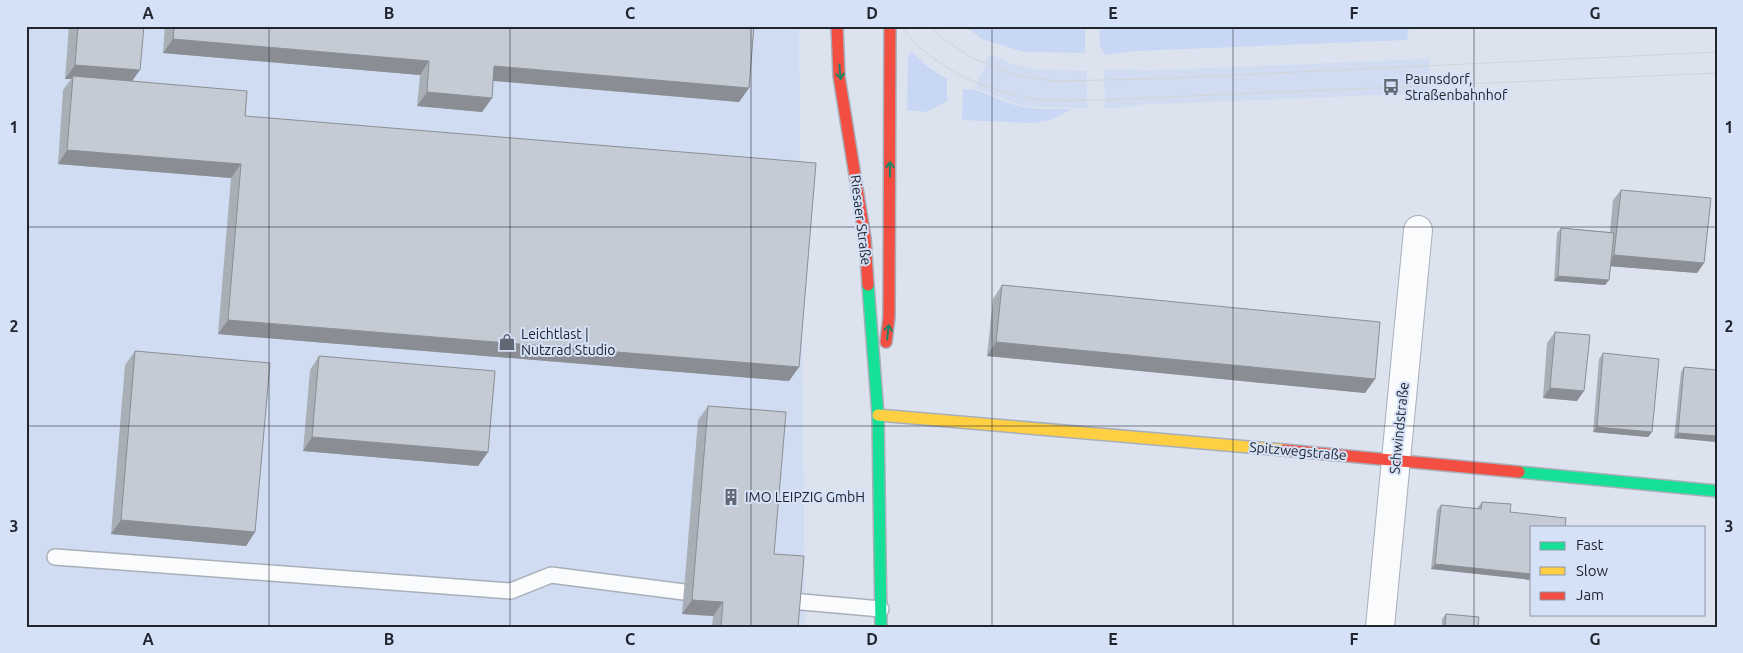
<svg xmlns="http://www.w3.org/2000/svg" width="1743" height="653" font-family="Ubuntu,sans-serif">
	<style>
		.built { fill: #d0dcf1 }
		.green { fill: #c8d7f3 }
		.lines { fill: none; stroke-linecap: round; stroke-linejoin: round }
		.lane-casing { stroke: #a9afb8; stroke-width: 18 }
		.street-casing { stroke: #a9afb8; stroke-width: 30 }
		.fast-casing { stroke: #a9afb8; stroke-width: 14 }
		.slow-casing { stroke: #a9afb8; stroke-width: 14 }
		.jam-casing { stroke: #a9afb8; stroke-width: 14 }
		.lane { stroke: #fafbfd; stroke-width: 15 }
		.street { stroke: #fafbfd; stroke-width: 28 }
		.fast { stroke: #16e098; stroke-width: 11 }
		.slow { stroke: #ffcf43; stroke-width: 11 }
		.jam { stroke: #f24e42; stroke-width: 11 }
		.tram { stroke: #d2d4d7; stroke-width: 1 }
		.wall { fill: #a9afb6 }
		.shaded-wall { fill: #8a8e94 }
		.building { fill: #c5cbd4; stroke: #8a8e94 }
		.oneway { stroke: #1c8363 }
		.grid { fill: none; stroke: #21262e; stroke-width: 1; stroke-opacity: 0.55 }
		.labels { text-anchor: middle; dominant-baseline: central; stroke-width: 4; stroke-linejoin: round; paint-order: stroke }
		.poi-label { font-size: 14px; fill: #21262e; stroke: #d4e1f7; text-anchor: start }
		.street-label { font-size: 14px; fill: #21262e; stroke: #d4e1f7 }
		.neatline { fill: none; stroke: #21262e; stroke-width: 2 }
		.grid-label { font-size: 16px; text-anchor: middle; font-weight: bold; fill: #21262e }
	</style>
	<rect width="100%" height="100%" fill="#dce3ef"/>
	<g class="built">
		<path d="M26 26H799L805 627H26Z"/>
		<path d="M990 54 1012 64 1032 69 1087 71V108L1034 107 1017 104 975 88Z"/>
		<path d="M1429 57 1430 93 1135 105V107L1105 108 1104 70 1137 69V71L1425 59V58Z"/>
	</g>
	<g class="green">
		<path d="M1085 26V53L1024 52 982 39 966 27Z"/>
		<path d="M1099 26H1407L1409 29 1407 40 1135 51 1105 55 1100 45Z"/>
		<path d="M912 52 928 67 947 79V101L926 112 907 110 908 56Z"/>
		<path d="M963 89C983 89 999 101 1018 106 1036 110 1054 109 1072 109L1051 120 1031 123 962 120Z"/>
	</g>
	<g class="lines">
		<g class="lane-casing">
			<g id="lane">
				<path d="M55 557 511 591 551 575 684 592"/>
				<path d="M791 601 881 609"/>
			</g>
		</g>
		<g class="street-casing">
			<path id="street" d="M1380 627 1418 230"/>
		</g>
		<g class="fast-casing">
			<g id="fast">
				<path d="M868 285 878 415 881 627"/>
				<path d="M1519 472 1717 491"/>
			</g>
		</g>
		<g class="slow-casing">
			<path id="slow" d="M878 415 1284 450"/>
		</g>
		<g class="jam-casing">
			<g id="jam">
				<path d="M837 26 839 76 865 238 868 285"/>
				<path d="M886 342 889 317 890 26"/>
				<path d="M1284 450 1519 472"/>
			</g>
		</g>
		<use href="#lane" class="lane"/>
		<use href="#street" class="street"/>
		<use href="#fast" class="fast"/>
		<use href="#slow" class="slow"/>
		<use href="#jam" class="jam"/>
		<g class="tram">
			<path d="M901 26C933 69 985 91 1036 99 1056 102 1078 100 1098 100L1717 73"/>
			<path d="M930 26 945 40 972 58 1019 76 1054 81 1151 79 1717 52"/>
		</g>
	</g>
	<g class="wall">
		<path d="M69 26H144L132 81 245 116 799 367 789 381 218 334 231 178 58 164 63 90 71 79H65Z"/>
		<path d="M165 26H754L749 88 739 102 493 81 492 98 482 112 417 106 420 75 163 53Z"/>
		<path d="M1621 190 1704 263 1697 273 1611 266 1609 280 1605 285 1554 281 1557 233 1561 228 1610 232 1613 200Z"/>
		<path d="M1002 285 1375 379 1365 393 987 356 993 299Z"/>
		<path d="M1555 332 1577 401 1543 398 1547 343Z"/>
		<path d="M135 351 255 532 246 546 111 534 125 365Z"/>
		<path d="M1603 353 1652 432 1648 437 1593 432 1599 359Z"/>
		<path d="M319 356 488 452 478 466 303 451 310 370Z"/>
		<path d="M1684 367 1717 370V442L1674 438 1681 372Z"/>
		<path d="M708 406 774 554 798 627H712L713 616 682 614 698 420Z"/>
		<path d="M1482 502 1510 512 1532 527V580L1431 569 1437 510 1441 505 1478 509V507Z"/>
		<path d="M1446 614 1478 627H1442V619Z"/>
	</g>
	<g class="shaded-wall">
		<path d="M173 39 429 61 420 75 163 53Z"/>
		<path d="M75 65 140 70 130 84 73 76 71 79H65Z"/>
		<path d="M494 66 749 88 739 102 484 80Z"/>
		<path d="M427 92 492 98 482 112 417 106Z"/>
		<path d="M67 150 241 164 231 178 58 164Z"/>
		<path d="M1614 255 1704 263 1697 273 1607 266Z"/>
		<path d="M1558 276 1609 280 1605 285 1554 281Z"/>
		<path d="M228 320 799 367 789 381 218 334Z"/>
		<path d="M996 342 1375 379 1365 393 987 356Z"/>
		<path d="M1550 388 1584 391 1577 401 1543 398Z"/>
		<path d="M1597 427 1652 432 1648 437 1593 432Z"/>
		<path d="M1678 433 1717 436V442L1674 438Z"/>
		<path d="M312 437 488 452 478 466 303 451Z"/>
		<path d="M121 520 255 532 246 546 111 534Z"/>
		<path d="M1435 564 1532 574V580L1431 569Z"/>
		<path d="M692 600 723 602 713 616 682 614Z"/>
	</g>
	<g class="building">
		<path d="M78 26H144L140 70 75 65Z"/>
		<path d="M174 26H754L749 88 494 66 492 98 427 92 429 61 173 39Z"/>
		<path d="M73 76 247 91 245 116 816 163 799 367 228 320 241 164 67 150Z"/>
		<path d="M1621 190 1711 198 1704 263 1614 255Z"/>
		<path d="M1561 228 1614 233 1609 280 1558 276Z"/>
		<path d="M1002 285 1380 322 1375 379 996 342Z"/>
		<path d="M1555 332 1590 335 1584 391 1550 388Z"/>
		<path d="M135 351 270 363 255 532 121 520Z"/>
		<path d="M1603 353 1659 359 1652 432 1597 427Z"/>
		<path d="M319 356 495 371 488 452 312 437Z"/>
		<path d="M1684 367 1717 370V436L1678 433Z"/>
		<path d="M708 406 786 412 774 554 804 556 798 627H721L723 602 692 600Z"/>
		<path d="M1482 502 1511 504 1510 512 1566 518 1565 527H1532V574L1435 564 1441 505 1481 509Z"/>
		<path d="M1446 614 1479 617 1478 627H1445Z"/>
	</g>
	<defs><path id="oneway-shaft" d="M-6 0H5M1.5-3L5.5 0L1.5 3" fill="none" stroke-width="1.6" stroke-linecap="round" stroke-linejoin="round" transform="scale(1.25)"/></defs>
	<g class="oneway">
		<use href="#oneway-shaft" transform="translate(840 72) rotate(85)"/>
		<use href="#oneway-shaft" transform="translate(890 169) rotate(-90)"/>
		<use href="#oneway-shaft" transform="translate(888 332) rotate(-83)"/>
	</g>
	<path class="grid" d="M269 26V627M510 26V627M751 26V627M992 26V627M1233 26V627M1474 26V627M26 227H1717M26 426H1717"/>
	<defs>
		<g id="bus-bare" transform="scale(1.35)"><path d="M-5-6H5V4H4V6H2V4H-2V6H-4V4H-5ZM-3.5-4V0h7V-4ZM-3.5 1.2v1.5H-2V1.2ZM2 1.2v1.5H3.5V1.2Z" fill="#626872" stroke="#d4e1f7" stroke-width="2.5" paint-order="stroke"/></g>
		<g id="shop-bare" transform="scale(1.35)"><path d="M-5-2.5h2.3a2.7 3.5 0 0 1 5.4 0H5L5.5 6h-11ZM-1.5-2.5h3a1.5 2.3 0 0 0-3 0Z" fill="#626872" stroke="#d4e1f7" stroke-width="2.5" paint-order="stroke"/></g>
		<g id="building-bare" transform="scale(1.35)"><path d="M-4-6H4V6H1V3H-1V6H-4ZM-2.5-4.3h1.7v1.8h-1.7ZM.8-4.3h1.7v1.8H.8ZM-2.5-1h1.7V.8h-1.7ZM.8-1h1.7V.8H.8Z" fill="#626872" stroke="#d4e1f7" stroke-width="2.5" paint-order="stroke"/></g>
	</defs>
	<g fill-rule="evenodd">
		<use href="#bus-bare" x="1391" y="87"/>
		<use href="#shop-bare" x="507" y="342"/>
		<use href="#building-bare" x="731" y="497"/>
	</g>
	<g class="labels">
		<g class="poi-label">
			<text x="1405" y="79">Paunsdorf,<tspan x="1405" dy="16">Straßenbahnhof</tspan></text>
			<text x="521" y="334">Leichtlast |<tspan x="521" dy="16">Nutzrad Studio</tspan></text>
			<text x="745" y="497">IMO LEIPZIG GmbH</text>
		</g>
		<g class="street-label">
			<text transform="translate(861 220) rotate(83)">Riesaer Straße</text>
			<text transform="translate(1399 428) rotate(-84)">Schwindstraße</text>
			<text transform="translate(1298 451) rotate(5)">Spitzwegstraße</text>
		</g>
	</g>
	<rect width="1743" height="653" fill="none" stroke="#d4e1f7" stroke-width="55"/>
	<rect x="1530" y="526" width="175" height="90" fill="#d4e1f7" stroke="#8c96a7"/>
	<rect x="1540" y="542" width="25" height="8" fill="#16e098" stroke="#8c96a7"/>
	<text x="1576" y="550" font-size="15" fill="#21262e">Fast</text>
	<rect x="1540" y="567" width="25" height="8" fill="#ffcf43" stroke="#8c96a7"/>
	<text x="1576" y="576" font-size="15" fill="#21262e">Slow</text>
	<rect x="1540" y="592" width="25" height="8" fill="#f24e42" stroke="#8c96a7"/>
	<text x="1576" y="600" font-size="15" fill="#21262e">Jam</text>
	<rect x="28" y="28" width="1688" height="598" class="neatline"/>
	<g class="grid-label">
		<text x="148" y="19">A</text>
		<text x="389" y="19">B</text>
		<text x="630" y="19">C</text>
		<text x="872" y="19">D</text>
		<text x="1113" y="19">E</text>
		<text x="1354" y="19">F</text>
		<text x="1595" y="19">G</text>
		<text x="14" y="133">1</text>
		<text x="1729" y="133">1</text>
		<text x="14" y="332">2</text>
		<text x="1729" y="332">2</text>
		<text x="14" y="532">3</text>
		<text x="1729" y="532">3</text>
		<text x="148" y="645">A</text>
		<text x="389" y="645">B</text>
		<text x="630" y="645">C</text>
		<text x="872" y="645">D</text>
		<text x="1113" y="645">E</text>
		<text x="1354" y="645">F</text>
		<text x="1595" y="645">G</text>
	</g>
</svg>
